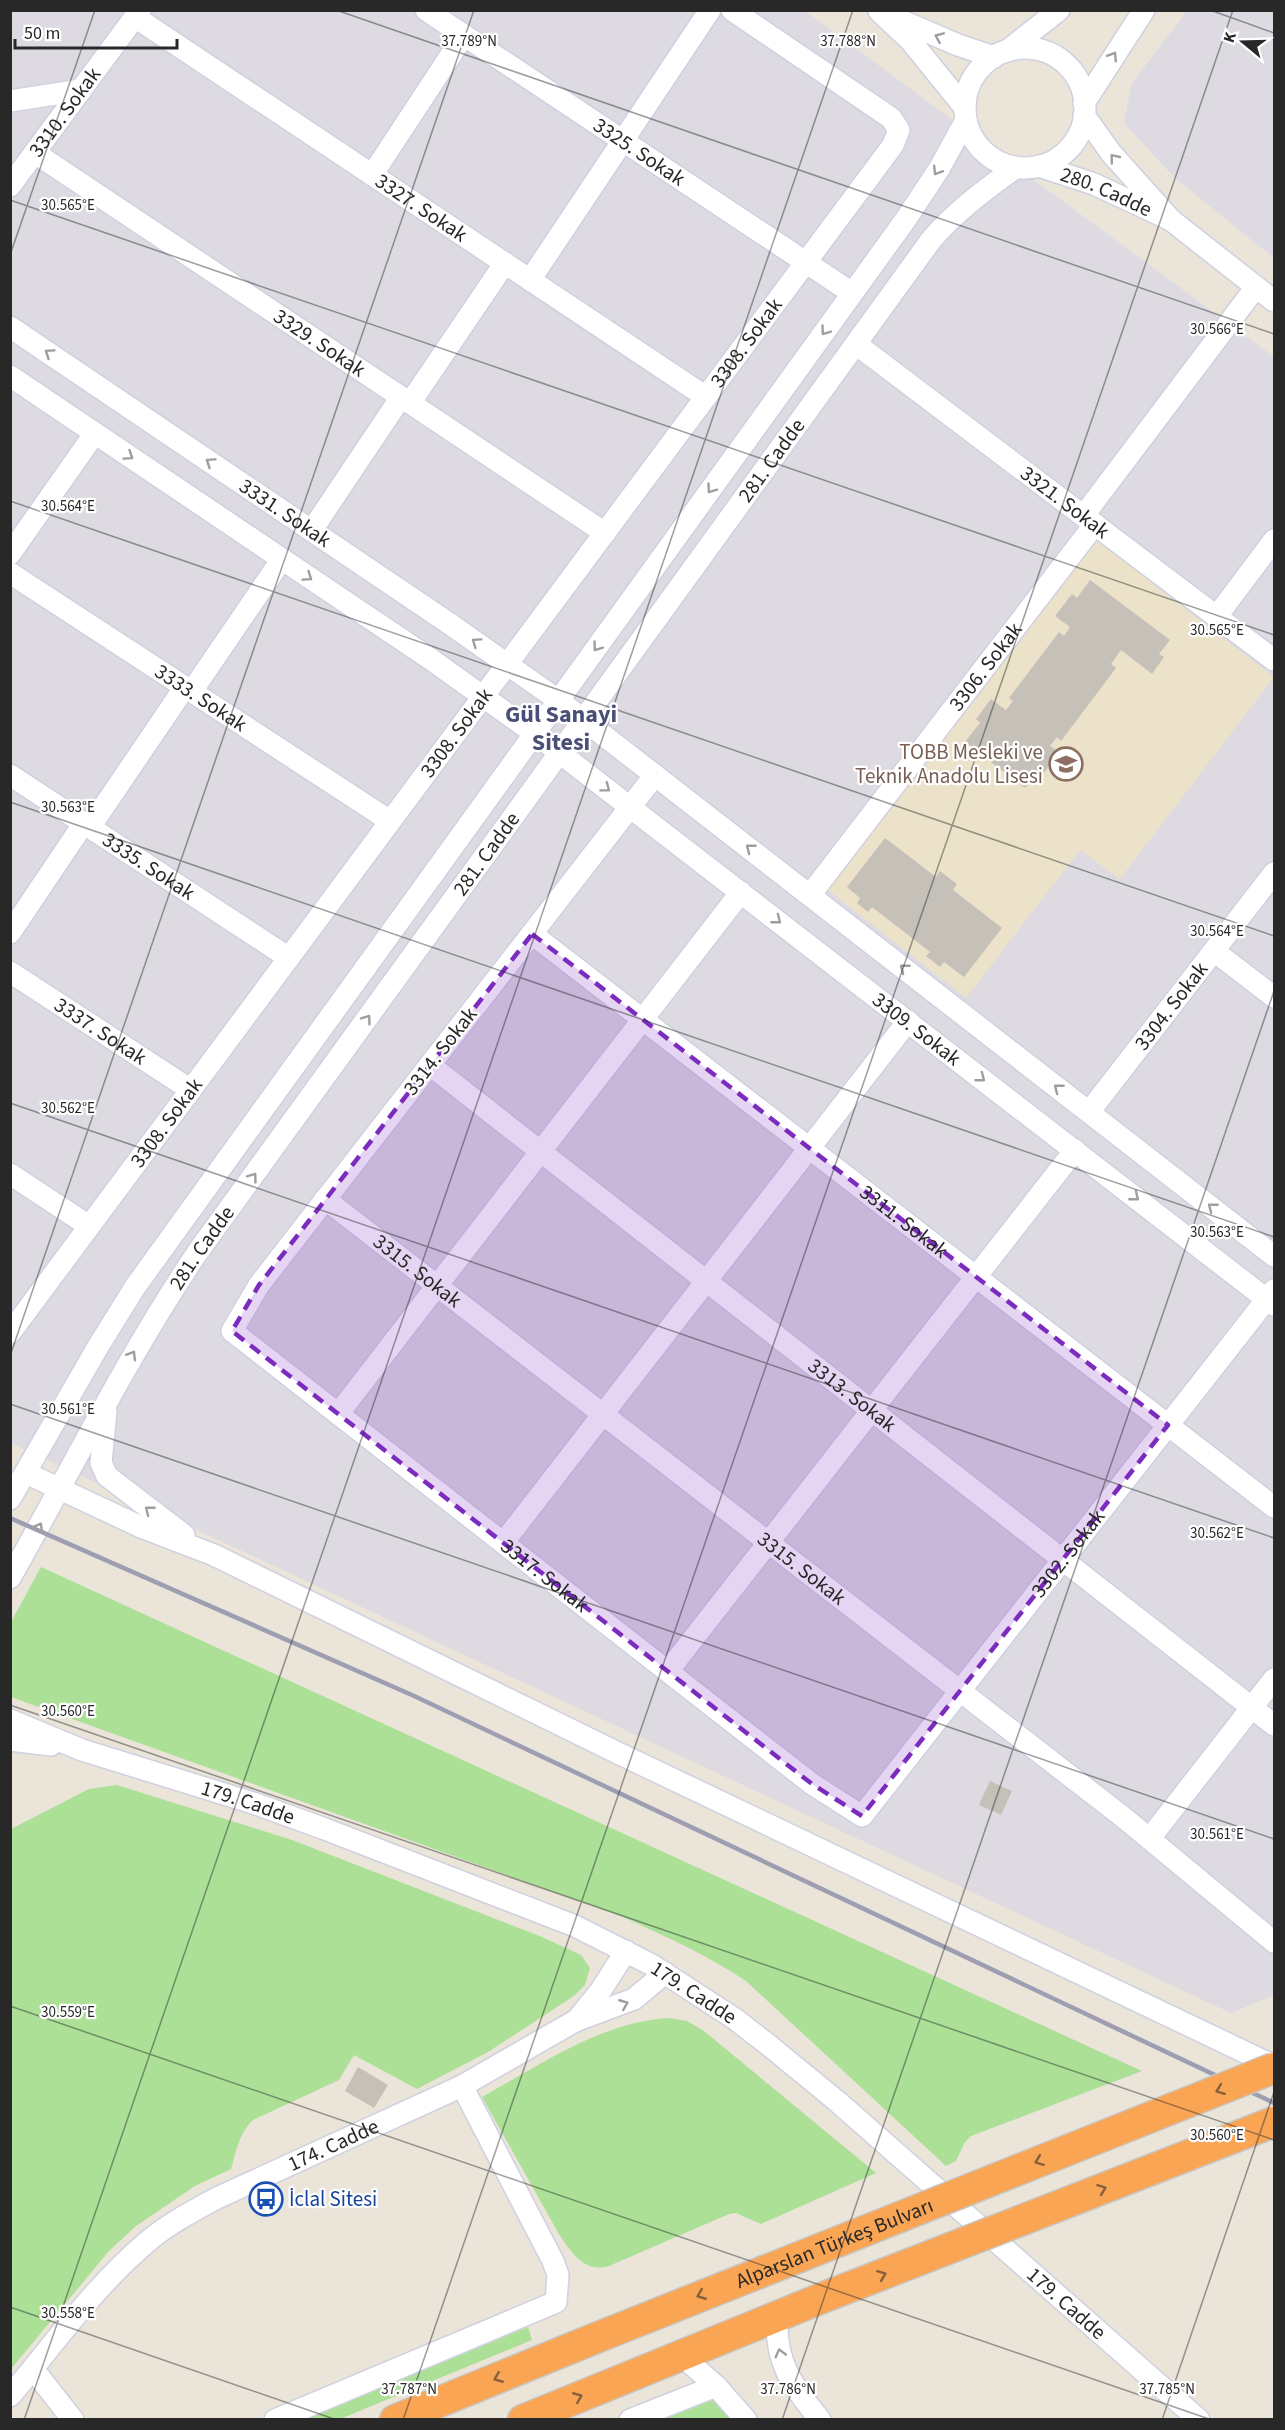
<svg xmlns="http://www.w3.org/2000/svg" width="1285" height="2430" font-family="'Source Sans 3',sans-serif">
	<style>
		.industrial { fill: #dddae2 }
		.education { fill: #ece2c9 }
		.green { fill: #abe096 }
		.building { fill: #c5c1b9 }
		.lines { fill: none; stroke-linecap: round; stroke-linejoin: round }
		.minor-casing { stroke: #cfd1e1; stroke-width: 24 }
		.highway-casing { stroke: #c7c7c7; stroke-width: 33 }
		.minor { stroke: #fff; stroke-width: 21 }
		.highway { stroke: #faa554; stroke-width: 30 }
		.rail { stroke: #9d9eb2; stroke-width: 4.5 }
		.highway-bridge-casing { stroke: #c7c7c7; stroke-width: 33; stroke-linecap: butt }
		.highway-bridge { stroke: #faa554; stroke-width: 30 }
		.oneway { stroke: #9e9e9e }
		.oneway2 { stroke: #86603c }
		.marked { fill: #7b2cbf; fill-opacity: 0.2; stroke: #7b2cbf; stroke-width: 4.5; stroke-dasharray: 12 8; stroke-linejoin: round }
		.ticks { fill: none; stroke: #282828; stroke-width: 1.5; stroke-opacity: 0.45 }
		.labels { text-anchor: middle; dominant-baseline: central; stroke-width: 4.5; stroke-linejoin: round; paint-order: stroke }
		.street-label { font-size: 21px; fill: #282828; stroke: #fff }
		.education-label { font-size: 21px; fill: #785e54; stroke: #fff; text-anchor: end }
		.transit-label { font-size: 21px; fill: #164399; stroke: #fff; text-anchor: start }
		.quarter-label { font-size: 24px; font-weight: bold; fill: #4a4f77; stroke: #fff }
		.ticks-label { font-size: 15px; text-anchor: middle; fill: #282828; stroke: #fff; stroke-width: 4.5; stroke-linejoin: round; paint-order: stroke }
	</style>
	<rect width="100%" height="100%" fill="#eae4d9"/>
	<g class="industrial">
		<path d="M11 11H805L1274 357V1995L1231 2013 11 1443Z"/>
		<path d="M1187 11H1274V258L1175 178 1124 123 1132 83Z"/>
	</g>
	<path class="education" d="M1096 540 1274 677 1120 879 1080 850 966 998 828 890Z"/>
	<g class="green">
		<path d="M41 1567 1142 2071 971 2136 965 2142 956 2161 946 2166 746 1981C707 1955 665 1936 621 1916L11 1697V1622Z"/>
		<path d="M117 1785 292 1840 542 1937 581 1955 590 1968 585 1985 574 1996 488 2052 417 2089 354 2055 339 2080 253 2120C239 2133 236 2152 231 2169L195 2186 136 2226 108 2252 11 2369V1829L89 1789Z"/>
		<path d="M669 2018 687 2021 704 2031 876 2173 761 2224 736 2213 729 2214 609 2266C584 2273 572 2253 560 2236L482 2097C540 2065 601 2022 669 2018Z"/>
		<path d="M528 2327 532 2340 340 2419H305Z"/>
		<path d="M712 2397 730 2419 657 2420Z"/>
	</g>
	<g class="building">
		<path d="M1090 580 1170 640 1159 654 1164 657 1152 674 1121 650 1111 664 1116 668 1061 741 1057 737 1050 746 1059 752 1044 773 1039 769 1025 788 965 742 980 723 976 719 991 699 1006 710 1013 701 1009 698 1059 632 1064 636 1070 627 1055 616 1072 594 1077 598Z"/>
		<path d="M885 838 936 877 940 871 957 884 953 890 1002 928 964 977 944 962 940 967 926 956 930 952 872 907 868 912 857 903 860 898 847 887Z"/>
		<path d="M990 1781 1012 1791 1001 1815 979 1805Z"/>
		<path d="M358 2067 388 2085 374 2108 345 2091Z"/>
	</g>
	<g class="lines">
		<g class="minor-casing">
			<g id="minor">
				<path id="s1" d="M426 10 852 293"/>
				<path id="s2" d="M135 17 706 397"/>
				<circle cx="1025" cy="108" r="60"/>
				<path d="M1007 51 1059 10"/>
				<path d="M10 101 81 90"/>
				<path d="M1084 103 1144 10"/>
				<path d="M965 108 910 40 879 11 958 45 994 57"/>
				<path id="s3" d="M35 153 605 533"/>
				<path id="s4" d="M1039 166 1094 184 1171 220 1111 153 1084 115"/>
				<path d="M372 175 464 35"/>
				<path id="s5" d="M10 186 140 10"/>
				<path d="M1171 220 1274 301"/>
				<path d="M530 280 710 10"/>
				<path id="s6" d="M10 327 450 624 558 700 1274 1256"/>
				<path id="s7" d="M856 344 1274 660"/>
				<path id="s8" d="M10 376 429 658 534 733 1274 1305"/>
				<path d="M410 403 505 263"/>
				<path d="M1084 515 1256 287"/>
				<path d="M312 530 401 397"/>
				<path d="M10 554 95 433"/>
				<path id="s9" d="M10 573 390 821"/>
				<path d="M1217 616 1274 540"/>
				<path d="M192 691 282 559"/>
				<path id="s10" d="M10 775 289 958"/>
				<path id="s11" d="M655 775 259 1285 232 1331 812 1784 862 1816 1274 1290"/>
				<path d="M90 827 185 687"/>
				<path id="s12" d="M810 895 1095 524"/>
				<path d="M10 933 84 823"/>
				<path id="s13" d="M532 934 1274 1507"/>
				<path d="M1214 951 1274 997"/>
				<path id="s14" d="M10 972 191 1090"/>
				<path id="s15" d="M430 1065 1274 1725"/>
				<path id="s16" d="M1089 1112 1274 873"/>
				<path d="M10 1174 89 1226"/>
				<path id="s17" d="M325 1199 1123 1817 1274 1942"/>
				<path id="s18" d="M10 1333 893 145 899 130 891 118 732 10"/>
				<path d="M106 1411 101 1463 107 1476 184 1535"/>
				<path d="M338 1414 741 892"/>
				<path d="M26 1473 141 1527 214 1555 620 1754 1274 2066"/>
				<path d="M10 1499 99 1345 135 1287 906 219 939 169 966 120"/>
				<path d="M503 1543 908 1021"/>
				<path id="s19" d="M10 1578C72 1469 127 1357 197 1253L931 240C956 211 985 190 1015 168"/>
				<path d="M668 1671 1075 1150"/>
				<path id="s20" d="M10 1720 82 1750 253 1803 325 1829 575 1926 652 1965 735 2019 771 2047 838 2102 1199 2420"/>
				<path d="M10 1740 51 1745"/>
				<path d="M1150 1838 1274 1679"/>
				<path d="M576 2021 601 1990 626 1951"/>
				<path d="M777 2316C775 2364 792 2384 820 2420"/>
				<path d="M681 2355 716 2386 746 2420"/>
				<path d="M33 2369 73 2420"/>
				<path id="s21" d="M10 2396C54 2344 95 2286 147 2242 168 2224 193 2211 217 2198L462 2086 575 2021 634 1999 665 1973"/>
				<path d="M275 2420 556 2302 558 2275 553 2261 462 2086"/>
				<path d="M630 2420 716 2386"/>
			</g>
		</g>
		<g class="highway-casing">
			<g id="highway">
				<path d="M395 2420 591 2340"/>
				<path d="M523 2420 827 2296"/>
			</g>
		</g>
		<use href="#minor" class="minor"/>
		<use href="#highway" class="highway"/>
		<path class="rail" d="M10 1518 412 1695 1274 2103"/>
		<g class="highway-bridge-casing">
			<g id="highway-bridge">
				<path d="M827 2296 1274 2122"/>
				<path id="s22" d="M591 2340 1274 2068"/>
			</g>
		</g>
		<use href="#highway-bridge" class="highway-bridge"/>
	</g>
	<defs><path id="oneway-chevron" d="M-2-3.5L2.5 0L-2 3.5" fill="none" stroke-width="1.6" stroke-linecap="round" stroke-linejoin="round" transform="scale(1.5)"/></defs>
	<g class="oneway">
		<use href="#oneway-chevron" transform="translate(939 37) rotate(-157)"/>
		<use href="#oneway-chevron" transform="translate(1113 56) rotate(-58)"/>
		<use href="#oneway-chevron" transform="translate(1114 158) rotate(-129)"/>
		<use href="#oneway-chevron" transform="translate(937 171) rotate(122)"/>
		<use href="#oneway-chevron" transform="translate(825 331) rotate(126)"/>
		<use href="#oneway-chevron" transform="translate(49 353) rotate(-146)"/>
		<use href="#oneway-chevron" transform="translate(129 456) rotate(34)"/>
		<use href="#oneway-chevron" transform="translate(210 462) rotate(-146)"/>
		<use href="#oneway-chevron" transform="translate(711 489) rotate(126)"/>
		<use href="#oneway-chevron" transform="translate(308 577) rotate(34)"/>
		<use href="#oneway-chevron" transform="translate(476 642) rotate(-145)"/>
		<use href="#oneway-chevron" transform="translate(597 647) rotate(126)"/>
		<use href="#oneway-chevron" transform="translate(606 788) rotate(37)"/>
		<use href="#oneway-chevron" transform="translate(750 848) rotate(-142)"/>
		<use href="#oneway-chevron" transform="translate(777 920) rotate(38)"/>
		<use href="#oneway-chevron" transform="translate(904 968) rotate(-142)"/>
		<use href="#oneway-chevron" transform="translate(367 1019) rotate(-54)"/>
		<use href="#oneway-chevron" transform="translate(981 1078) rotate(38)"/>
		<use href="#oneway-chevron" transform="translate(1058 1088) rotate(-142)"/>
		<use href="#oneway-chevron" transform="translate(253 1177) rotate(-54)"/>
		<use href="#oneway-chevron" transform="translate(1135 1197) rotate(38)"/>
		<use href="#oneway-chevron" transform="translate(1212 1207) rotate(-142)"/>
		<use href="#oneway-chevron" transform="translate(132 1355) rotate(-59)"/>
		<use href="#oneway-chevron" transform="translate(149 1510) rotate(-142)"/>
		<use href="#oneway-chevron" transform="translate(39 1527) rotate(-61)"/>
		<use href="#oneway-chevron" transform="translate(624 2004) rotate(-22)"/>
		<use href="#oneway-chevron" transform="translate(780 2353) rotate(-105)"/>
	</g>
	<g class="oneway2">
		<use href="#oneway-chevron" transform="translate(1220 2090) rotate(159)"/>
		<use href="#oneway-chevron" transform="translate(1039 2161) rotate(159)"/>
		<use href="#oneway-chevron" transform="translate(1102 2189) rotate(-21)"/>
		<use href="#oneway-chevron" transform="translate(882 2275) rotate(-21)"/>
		<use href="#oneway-chevron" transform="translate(701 2295) rotate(158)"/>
		<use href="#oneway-chevron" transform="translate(498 2378) rotate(158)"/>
		<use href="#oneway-chevron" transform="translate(578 2397) rotate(-22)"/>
	</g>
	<path class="marked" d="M532 934 1168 1425 862 1816 812 1784 232 1331 259 1285Z"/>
	<path class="ticks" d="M336 10 1274 334M1210 10 1274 33M10 200 1274 635M10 255 95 10M10 501 1274 936M10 802 1274 1237M10 1103 1274 1538M10 1356 474 10M10 1404 1274 1839M10 1705 1274 2140M10 2006 1212 2420M10 2307 337 2420M24 2420 853 10M403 2420 1233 10M782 2420 1274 991M1162 2420 1274 2092"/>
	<defs>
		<g id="school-ring" transform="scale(1.725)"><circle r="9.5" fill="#fff" stroke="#8d6e63" stroke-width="1.5"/><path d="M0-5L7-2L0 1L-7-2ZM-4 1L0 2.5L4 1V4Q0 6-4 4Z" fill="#8d6e63"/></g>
		<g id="bus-ring" transform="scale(1.725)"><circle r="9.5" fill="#fff" stroke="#1a4fb4" stroke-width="1.5"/><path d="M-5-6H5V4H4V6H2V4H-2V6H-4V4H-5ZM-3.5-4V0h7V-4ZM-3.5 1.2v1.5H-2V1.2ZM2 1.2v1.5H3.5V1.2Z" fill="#1a4fb4"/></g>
	</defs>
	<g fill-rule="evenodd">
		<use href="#school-ring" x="1066" y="764"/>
		<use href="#bus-ring" x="266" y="2199"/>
	</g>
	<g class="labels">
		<g class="street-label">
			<text stroke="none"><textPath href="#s5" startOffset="92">3310. Sokak</textPath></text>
			<text stroke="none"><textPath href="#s1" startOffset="256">3325. Sokak</textPath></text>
			<text stroke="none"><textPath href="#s4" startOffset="72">280. Cadde</textPath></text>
			<text stroke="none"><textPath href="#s2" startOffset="344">3327. Sokak</textPath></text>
			<text stroke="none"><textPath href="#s18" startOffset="1234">3308. Sokak</textPath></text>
			<text stroke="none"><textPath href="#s3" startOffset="342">3329. Sokak</textPath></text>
			<text stroke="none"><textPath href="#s19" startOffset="1354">281. Cadde</textPath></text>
			<text stroke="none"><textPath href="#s7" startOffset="262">3321. Sokak</textPath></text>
			<text stroke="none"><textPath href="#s6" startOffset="332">3331. Sokak</textPath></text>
			<text stroke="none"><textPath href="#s12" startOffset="288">3306. Sokak</textPath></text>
			<text stroke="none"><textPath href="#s9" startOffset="228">3333. Sokak</textPath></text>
			<text stroke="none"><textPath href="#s18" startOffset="748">3308. Sokak</textPath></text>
			<text stroke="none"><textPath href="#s19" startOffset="868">281. Cadde</textPath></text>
			<text stroke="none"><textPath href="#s10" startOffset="166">3335. Sokak</textPath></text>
			<text stroke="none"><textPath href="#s16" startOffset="134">3304. Sokak</textPath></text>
			<text stroke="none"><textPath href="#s8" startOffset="1118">3309. Sokak</textPath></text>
			<text stroke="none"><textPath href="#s14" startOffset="108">3337. Sokak</textPath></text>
			<text transform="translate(440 1051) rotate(-52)">3314. Sokak</text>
			<text stroke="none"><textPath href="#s18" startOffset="262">3308. Sokak</textPath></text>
			<text stroke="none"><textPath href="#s13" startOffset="470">3311. Sokak</textPath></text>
			<text stroke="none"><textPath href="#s19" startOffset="382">281. Cadde</textPath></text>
			<text stroke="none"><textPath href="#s17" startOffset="117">3315. Sokak</textPath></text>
			<text stroke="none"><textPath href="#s15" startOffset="536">3313. Sokak</textPath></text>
			<text stroke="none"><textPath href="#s11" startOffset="1828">3302. Sokak</textPath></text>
			<text stroke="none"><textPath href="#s17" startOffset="603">3315. Sokak</textPath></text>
			<text stroke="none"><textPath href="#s11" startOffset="1096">3317. Sokak</textPath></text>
			<text stroke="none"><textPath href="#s20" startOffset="252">179. Cadde</textPath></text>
			<text stroke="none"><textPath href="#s20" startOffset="738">179. Cadde</textPath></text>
			<text stroke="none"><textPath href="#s21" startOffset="417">174. Cadde</textPath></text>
			<text stroke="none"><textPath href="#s22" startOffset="262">Alparslan Türkeş Bulvarı</textPath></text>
			<text stroke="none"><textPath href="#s20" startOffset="1224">179. Cadde</textPath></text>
		</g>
		<g class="education-label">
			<text x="1043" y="752">TOBB Mesleki ve<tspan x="1043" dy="24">Teknik Anadolu Lisesi</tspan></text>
		</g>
		<g class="transit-label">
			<text x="289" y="2199">İclal Sitesi</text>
		</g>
		<g class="quarter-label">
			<text x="561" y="714">Gül Sanayi<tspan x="561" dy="28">Sitesi</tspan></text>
		</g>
	</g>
	<g class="ticks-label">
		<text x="469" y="46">37.789°N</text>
		<text x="848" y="46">37.788°N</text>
		<text x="68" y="210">30.565°E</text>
		<text x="1217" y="334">30.566°E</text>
		<text x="68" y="511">30.564°E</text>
		<text x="1217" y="635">30.565°E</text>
		<text x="68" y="812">30.563°E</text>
		<text x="1217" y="936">30.564°E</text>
		<text x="68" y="1113">30.562°E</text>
		<text x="1217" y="1237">30.563°E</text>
		<text x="68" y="1414">30.561°E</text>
		<text x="1217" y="1538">30.562°E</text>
		<text x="68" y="1716">30.560°E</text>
		<text x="1217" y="1839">30.561°E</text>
		<text x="68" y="2017">30.559°E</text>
		<text x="1217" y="2140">30.560°E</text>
		<text x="68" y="2318">30.558°E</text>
		<text x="409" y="2394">37.787°N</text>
		<text x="788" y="2394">37.786°N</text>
		<text x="1167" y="2394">37.785°N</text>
	</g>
	<rect width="1285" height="2430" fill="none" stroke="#282828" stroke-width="24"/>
	<g transform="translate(1243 42) rotate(289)" stroke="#ffffff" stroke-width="4.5" paint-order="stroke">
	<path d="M0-4.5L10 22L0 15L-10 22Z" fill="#282828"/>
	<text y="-9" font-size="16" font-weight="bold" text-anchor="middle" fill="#282828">K</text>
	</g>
	<path d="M15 39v9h162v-9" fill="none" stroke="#282828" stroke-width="3"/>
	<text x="24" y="39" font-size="18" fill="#282828" stroke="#ffffff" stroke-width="4.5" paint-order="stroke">50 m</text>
</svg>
